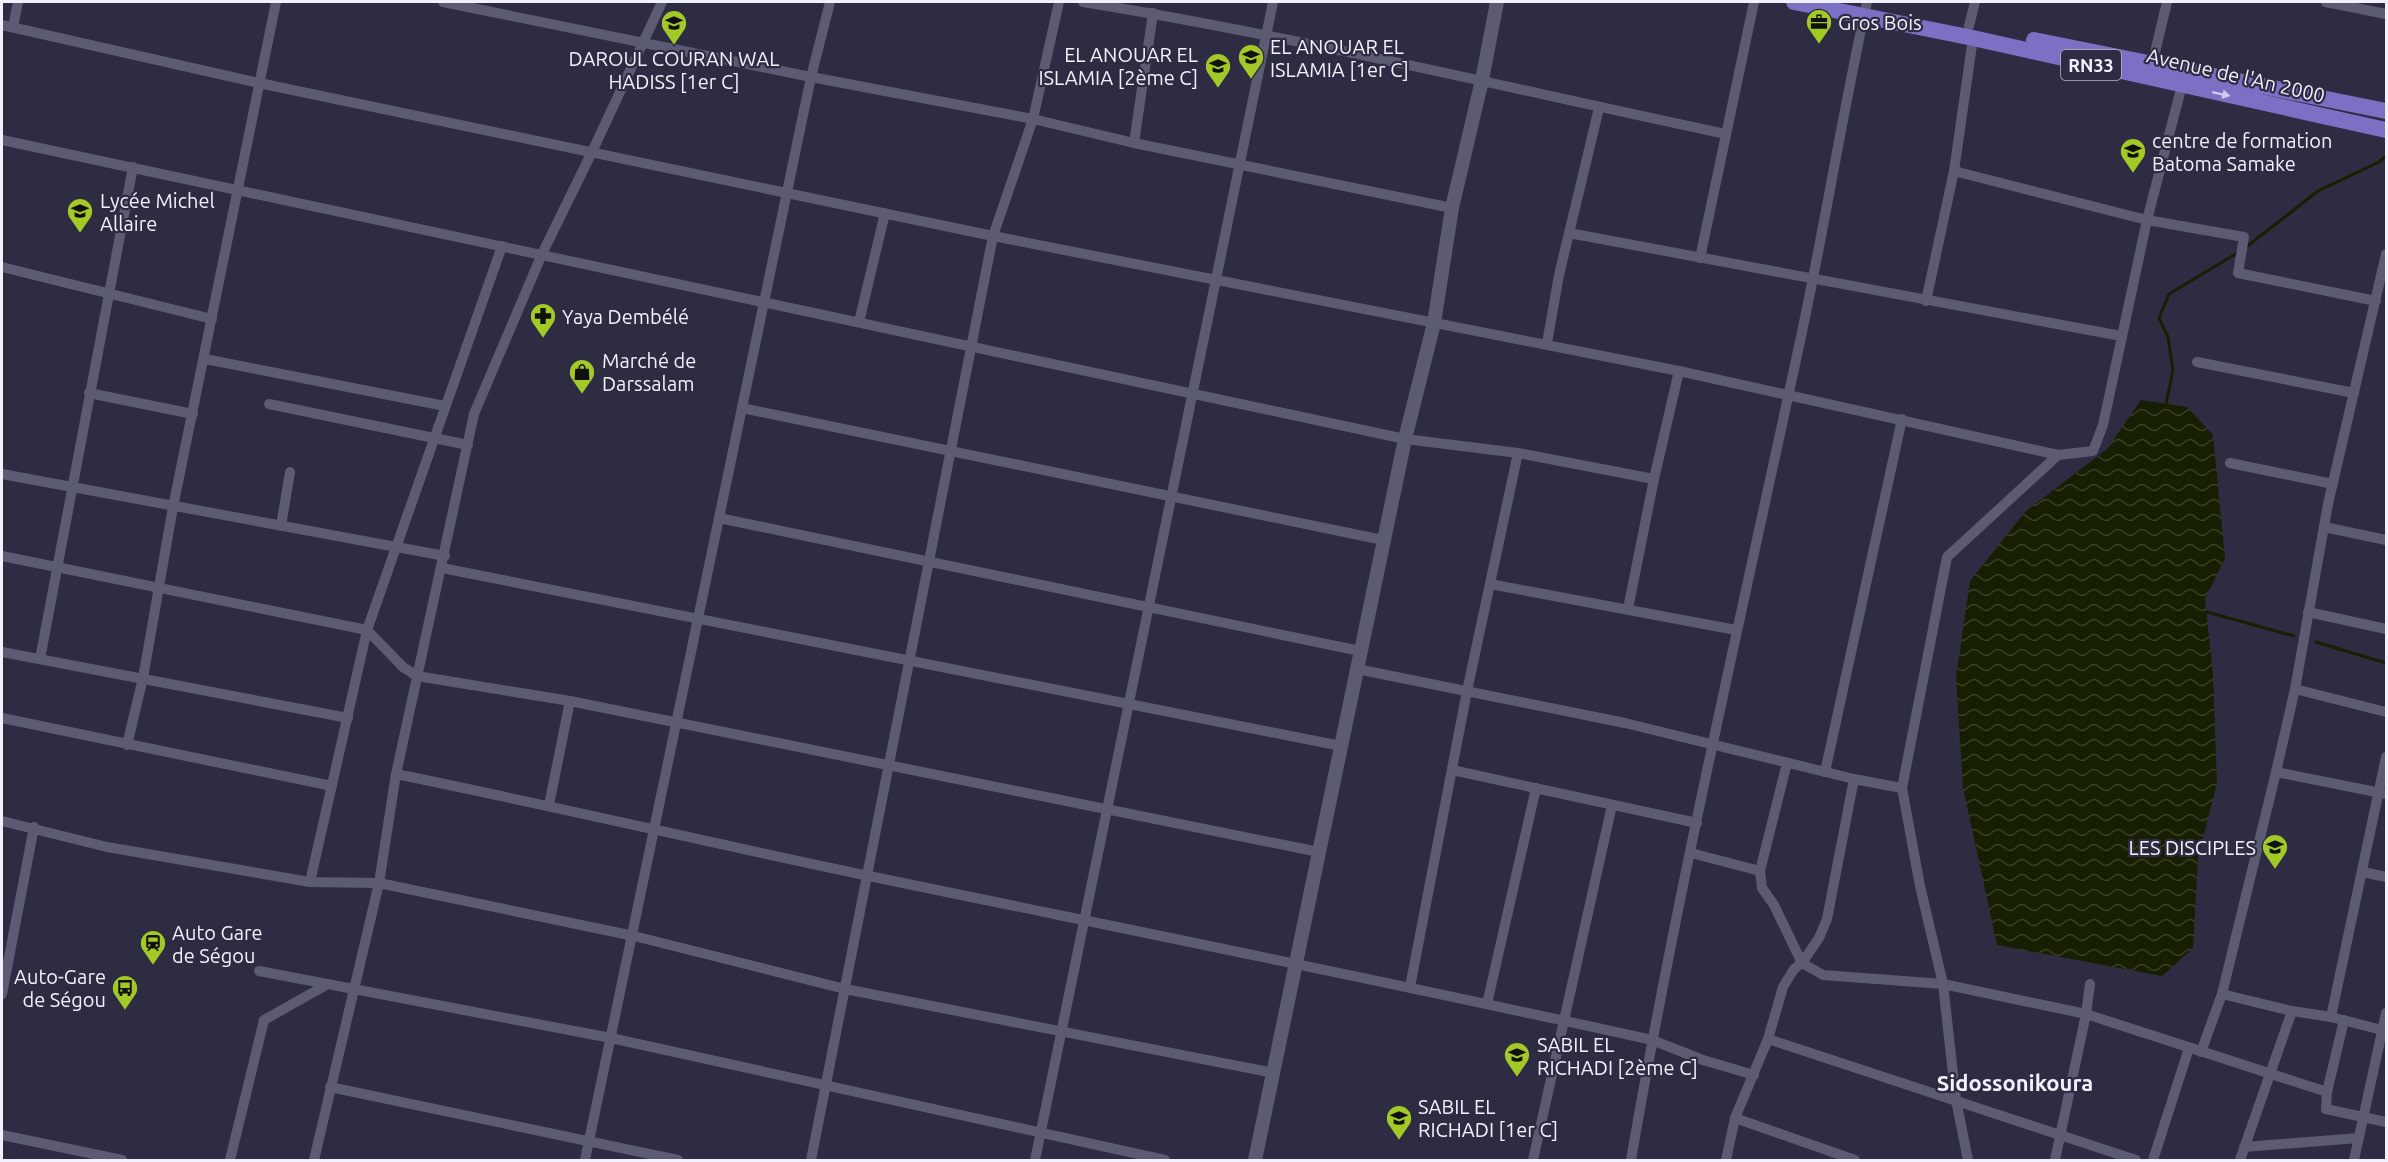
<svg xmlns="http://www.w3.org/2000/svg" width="2388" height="1162" font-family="Ubuntu,sans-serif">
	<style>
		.water { fill: url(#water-waves) }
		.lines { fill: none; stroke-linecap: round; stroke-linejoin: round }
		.stream { stroke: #161f00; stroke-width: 3 }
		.minor { stroke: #5c5b74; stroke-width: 10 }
		.tertiary { stroke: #5c5b74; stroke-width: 14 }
		.primary { stroke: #7b70c3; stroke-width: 16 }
		.oneway { fill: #cecaec }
		.labels { text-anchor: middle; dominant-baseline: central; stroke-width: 4.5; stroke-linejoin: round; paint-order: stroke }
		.shield { fill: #2d2c42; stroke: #b6b6c5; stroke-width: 1.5 }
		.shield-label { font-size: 18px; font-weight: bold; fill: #f1f1fd }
		.poi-label { font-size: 20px; fill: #f1f1fd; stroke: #2d2c42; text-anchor: start }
		.street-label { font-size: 20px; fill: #f1f1fd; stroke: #2d2c42 }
		.quarter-label { font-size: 22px; font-weight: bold; fill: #f1f1fd; stroke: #2d2c42 }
	</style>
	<defs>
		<pattern id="water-waves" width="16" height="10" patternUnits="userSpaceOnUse" patternTransform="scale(1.5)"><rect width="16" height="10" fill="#161f00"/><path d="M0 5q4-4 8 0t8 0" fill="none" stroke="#384026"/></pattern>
	</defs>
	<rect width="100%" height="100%" fill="#2d2c42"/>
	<path class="water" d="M2141 400 2187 407 2213 435 2225 558 2205 599 2213 675 2217 783 2198 858 2193 948 2162 976 1997 945 1963 787 1956 677 1970 581 2025 512 2107 449Z"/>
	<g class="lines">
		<g class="stream">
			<path d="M2245 248 2318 191 2379 162 2386 156"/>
			<path d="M2166 404 2173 370 2168 337 2159 318 2169 294 2239 252"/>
			<path d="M2207 612 2294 636"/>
			<path d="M2316 642 2386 663"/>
		</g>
		<g class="minor">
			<path d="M443 2 811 77 1033 119 1134 143 1452 208"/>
			<path d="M1083 2C1299 37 1512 89 1726 134"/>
			<path d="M2326 2 2386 14"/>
			<path d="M2 25 259 83 993 236 1679 371 2058 455"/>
			<path d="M1969 26 1975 2"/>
			<path d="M13 27 18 2"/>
			<path d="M2152 65 2167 2"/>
			<path d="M2 140 1405 439 1518 453 1654 479"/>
			<path d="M1134 143 1153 13"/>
			<path d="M1954 171 2147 220 2244 237 2238 273 2376 301"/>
			<path d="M1569 233 2121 336"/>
			<path d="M1700 258 1754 2"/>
			<path d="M2 267 212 319"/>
			<path d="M1926 301 1954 171 1973 38"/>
			<path d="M859 322 885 213"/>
			<path d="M1547 343 1559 275 1599 108"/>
			<path d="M205 359 445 406"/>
			<path d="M2197 362 2354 393"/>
			<path d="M89 393 193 414"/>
			<path d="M269 404 468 445"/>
			<path d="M742 408 1383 540"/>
			<path d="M2230 463 2333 484"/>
			<path d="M2 474 445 556"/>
			<path d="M719 518 1360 651"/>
			<path d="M281 526 290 472"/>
			<path d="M2324 527 2386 540"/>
			<path d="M2 556 367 630 403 667 417 676 570 701 1319 852"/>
			<path d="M442 568 1341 746"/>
			<path d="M1490 584 1736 630"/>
			<path d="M1628 609 1654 479 1679 371"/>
			<path d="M2308 612 2386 629"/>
			<path d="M2 652 348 718"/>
			<path d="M40 659 133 167"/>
			<path d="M1357 669 1625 723 1854 779 1902 788"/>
			<path d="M2295 689 2386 712"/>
			<path d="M2 718 332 786"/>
			<path d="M127 745 143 678 173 507 276 2"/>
			<path d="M1787 763 1760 871 1762 888 1774 905 1802 963 1823 975 1943 984 2086 1014 2327 1092"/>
			<path d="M1452 770 1697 823"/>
			<path d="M1825 772 1902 419"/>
			<path d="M2276 772 2386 794"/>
			<path d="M396 774C554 806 711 843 869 876 1130 930 1391 982 1652 1040L1703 1060 1754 1075"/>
			<path d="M549 805 570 701"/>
			<path d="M2 821 107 847 310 882 379 883 634 936 845 989 1274 1073"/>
			<path d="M1691 853 1760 871"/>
			<path d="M2363 872 2386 877"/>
			<path d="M310 882 367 630 502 246"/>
			<path d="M259 971 611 1038 1165 1160"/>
			<path d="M1410 987 1467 691 1518 453"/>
			<path d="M2 994 34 827"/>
			<path d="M2222 994 2292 1011 2331 1017 2386 1031"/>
			<path d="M1487 1004 1536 788"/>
			<path d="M2331 1017 2386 757"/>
			<path d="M2344 1020 2327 1092 2326 1109 2386 1122"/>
			<path d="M1768 1039 2136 1160"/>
			<path d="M2201 1052 2222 994 2276 772 2295 689 2328 504 2386 254"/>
			<path d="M330 1087 678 1160"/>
			<path d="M1735 1118 1855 1160"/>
			<path d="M2 1135 122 1160"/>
			<path d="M2244 1147 2359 1138"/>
			<path d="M230 1160 264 1020 328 984"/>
			<path d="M314 1160 379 883 396 774 474 414 542 254 592 152 662 2"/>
			<path d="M585 1160 811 77 830 2"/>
			<path d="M811 1160 993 236 1033 119 1059 2"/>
			<path d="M1035 1160 1273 2"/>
			<path d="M1533 1160 1612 805"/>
			<path d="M1631 1160C1678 887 1741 617 1799 346 1824 231 1842 115 1867 2"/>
			<path d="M1726 1160 1735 1118 1768 1039 1783 987 1794 969 1802 963 1819 938 1827 919 1854 779"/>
			<path d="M1968 1160 1956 1100 1943 984 1920 886 1902 788 1947 557 2058 455 2093 451 2103 425 2147 220 2182 85"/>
			<path d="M2055 1160 2086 1014 2090 984"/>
			<path d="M2153 1160 2189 1048"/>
			<path d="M2240 1160 2292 1011"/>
			<path d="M2354 1160 2386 1013"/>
		</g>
		<path class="tertiary" d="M1255 1160 1405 439 1434 323 1452 208 1482 80 1497 2"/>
		<g class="primary">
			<path d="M1794 2 1973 38 2386 130"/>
			<path d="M2034 40 2386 111"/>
		</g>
	</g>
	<defs><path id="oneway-solid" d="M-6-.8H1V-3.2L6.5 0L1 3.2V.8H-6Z" transform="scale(1.5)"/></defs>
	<use class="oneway" href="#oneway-solid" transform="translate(2221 94) rotate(12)"/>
	<defs>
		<g id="office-pin" transform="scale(1.35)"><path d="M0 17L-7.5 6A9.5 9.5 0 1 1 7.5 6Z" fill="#a3c927" stroke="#2d2c42"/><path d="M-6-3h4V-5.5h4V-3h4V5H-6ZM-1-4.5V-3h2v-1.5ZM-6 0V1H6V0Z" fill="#111"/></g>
		<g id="school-pin" transform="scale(1.35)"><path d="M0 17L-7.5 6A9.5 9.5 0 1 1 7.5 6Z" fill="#a3c927" stroke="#2d2c42"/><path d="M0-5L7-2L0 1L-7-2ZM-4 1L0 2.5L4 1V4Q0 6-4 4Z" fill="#111"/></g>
		<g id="pharmacy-pin" transform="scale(1.35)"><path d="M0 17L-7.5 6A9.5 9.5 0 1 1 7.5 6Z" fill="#a3c927" stroke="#2d2c42"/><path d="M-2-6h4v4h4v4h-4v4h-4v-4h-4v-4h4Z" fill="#111"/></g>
		<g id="shop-pin" transform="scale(1.35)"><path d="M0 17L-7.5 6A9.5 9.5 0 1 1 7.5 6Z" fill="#a3c927" stroke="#2d2c42"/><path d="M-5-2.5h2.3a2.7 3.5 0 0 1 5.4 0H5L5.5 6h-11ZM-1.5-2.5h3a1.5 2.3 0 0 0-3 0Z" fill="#111"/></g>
		<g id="station-pin" transform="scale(1.35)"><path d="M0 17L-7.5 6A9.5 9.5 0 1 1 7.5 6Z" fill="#a3c927" stroke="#2d2c42"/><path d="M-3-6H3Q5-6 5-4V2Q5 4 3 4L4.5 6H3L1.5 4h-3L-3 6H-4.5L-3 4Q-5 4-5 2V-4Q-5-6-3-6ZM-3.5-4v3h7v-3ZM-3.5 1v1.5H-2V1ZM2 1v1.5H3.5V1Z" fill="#111"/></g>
		<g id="bus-pin" transform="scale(1.35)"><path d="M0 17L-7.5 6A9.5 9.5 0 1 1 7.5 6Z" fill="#a3c927" stroke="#2d2c42"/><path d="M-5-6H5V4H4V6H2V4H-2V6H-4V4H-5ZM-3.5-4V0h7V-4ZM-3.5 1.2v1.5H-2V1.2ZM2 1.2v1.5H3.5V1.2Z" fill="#111"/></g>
	</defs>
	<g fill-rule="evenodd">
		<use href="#office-pin" x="1819" y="22"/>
		<use href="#school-pin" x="674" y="23"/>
		<use href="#school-pin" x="1251" y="57"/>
		<use href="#school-pin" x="1218" y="66"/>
		<use href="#school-pin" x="2133" y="151"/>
		<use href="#school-pin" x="80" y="211"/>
		<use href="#pharmacy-pin" x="543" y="316"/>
		<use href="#shop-pin" x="582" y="372"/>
		<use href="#school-pin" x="2275" y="847"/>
		<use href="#station-pin" x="153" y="943"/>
		<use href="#bus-pin" x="125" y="988"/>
		<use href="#school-pin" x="1517" y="1055"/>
		<use href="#school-pin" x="1399" y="1118"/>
	</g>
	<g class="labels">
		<rect class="shield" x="2061" y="50" width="60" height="30" rx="4.5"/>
		<g class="shield-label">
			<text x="2091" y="65">RN33</text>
		</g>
		<g class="poi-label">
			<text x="1838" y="22">Gros Bois</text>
			<text x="1270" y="46">EL ANOUAR EL<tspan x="1270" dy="23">ISLAMIA [1er C]</tspan></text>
			<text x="1198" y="54" text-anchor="end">EL ANOUAR EL<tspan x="1198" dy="23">ISLAMIA [2ème C]</tspan></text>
			<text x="674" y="58" text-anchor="middle">DAROUL COURAN WAL<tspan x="674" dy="23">HADISS [1er C]</tspan></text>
			<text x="2152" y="140">centre de formation<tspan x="2152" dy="23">Batoma Samake</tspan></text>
			<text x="100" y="200">Lycée Michel<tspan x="100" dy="23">Allaire</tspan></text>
			<text x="562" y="316">Yaya Dembélé</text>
			<text x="602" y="360">Marché de<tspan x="602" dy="23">Darssalam</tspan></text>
			<text x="2256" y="847" text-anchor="end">LES DISCIPLES</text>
			<text x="172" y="932">Auto Gare<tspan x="172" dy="23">de Ségou</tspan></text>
			<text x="106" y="976" text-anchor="end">Auto-Gare<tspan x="106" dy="23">de Ségou</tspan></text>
			<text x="1537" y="1044">SABIL EL<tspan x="1537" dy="23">RICHADI [2ème C]</tspan></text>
			<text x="1418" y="1106">SABIL EL<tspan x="1418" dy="23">RICHADI [1er C]</tspan></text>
		</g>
		<g class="street-label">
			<text transform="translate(2236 75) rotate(13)">Avenue de l'An 2000</text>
		</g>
		<g class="quarter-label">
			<text x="2015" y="1082">Sidossonikoura</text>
		</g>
	</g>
	<rect width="2388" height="1162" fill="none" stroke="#f1f1fd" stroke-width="6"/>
</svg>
